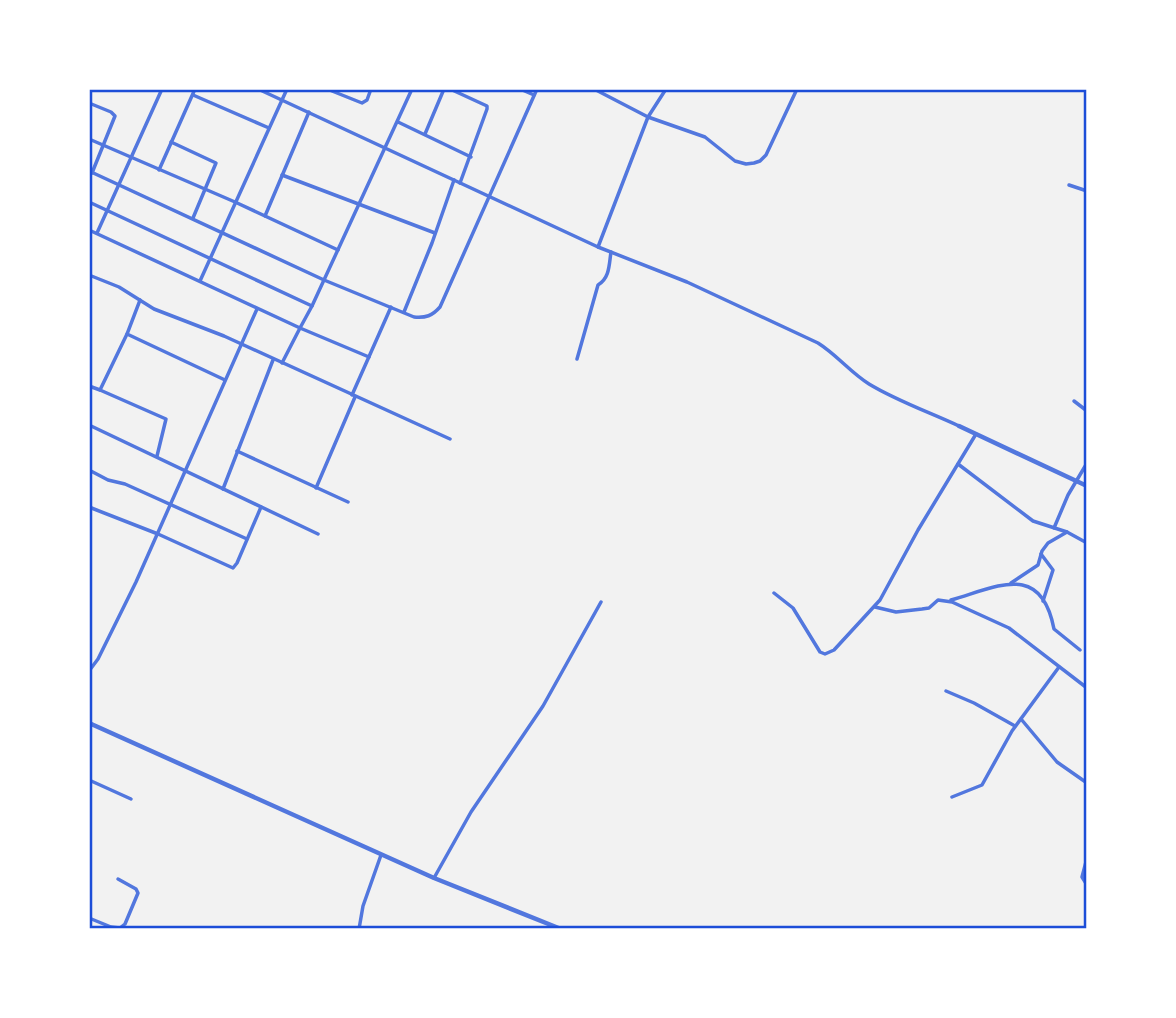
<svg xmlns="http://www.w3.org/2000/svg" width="1176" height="1018" font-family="Poppins,sans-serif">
	<rect width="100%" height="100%" fill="#f2f2f2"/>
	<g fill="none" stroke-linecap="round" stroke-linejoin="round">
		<g stroke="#5277de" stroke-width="3.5">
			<path d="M 258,89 L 598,247 L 687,282 L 818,343 C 837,355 850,372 869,384 C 897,401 929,412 959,426"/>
			<polyline points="327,89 362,103 367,100 371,89"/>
			<polyline points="450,89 487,106 487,109 460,183"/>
			<polyline points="520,89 534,95"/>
			<polyline points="594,89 648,117 705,137 735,161 746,164 754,163 760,161 766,155 797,89"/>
			<polyline points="193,95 269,128"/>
			<polyline points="89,103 111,112 115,116 92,173"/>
			<polyline points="398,122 471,157"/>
			<polyline points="425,134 444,89"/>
			<polyline points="89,139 235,202 338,250"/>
			<polyline points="171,142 216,163 193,218"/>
			<polyline points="159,170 195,89"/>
			<path d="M 89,171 L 324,280 L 414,317 C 426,318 432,316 440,307 L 537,89"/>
			<polyline points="282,175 435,233"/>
			<polyline points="1069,185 1087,191"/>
			<polyline points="89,202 312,306 412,89"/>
			<polyline points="265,216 309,112"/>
			<polyline points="89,230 300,328 312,306"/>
			<polyline points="97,233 162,89"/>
			<polyline points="598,247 648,117 666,89"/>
			<polyline points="89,275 119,287 154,309 224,336 450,439"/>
			<polyline points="200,281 287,89"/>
			<polyline points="140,300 127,334 225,380"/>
			<polyline points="404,312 432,243 454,180"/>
			<path d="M 577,359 L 598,285 C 610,278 609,264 611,252"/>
			<polyline points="282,363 300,328 369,357"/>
			<polyline points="89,386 100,390 127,334"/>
			<polyline points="100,390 166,419 157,456"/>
			<polyline points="352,395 391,307"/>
			<polyline points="1074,401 1087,411"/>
			<polyline points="89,425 318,534"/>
			<polyline points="237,451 348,502"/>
			<polyline points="958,464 1033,521 1067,532 1087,543"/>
			<polyline points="89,470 108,480 125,484 247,539"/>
			<polyline points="316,488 355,397"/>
			<polyline points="223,489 273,360"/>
			<polyline points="89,507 158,534 233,568 237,563 261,507"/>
			<polyline points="1054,528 1068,495 1087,463"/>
			<polyline points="1041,554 1053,570 1043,601"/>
			<polyline points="1011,583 1038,565 1042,551 1048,543 1067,532"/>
			<polyline points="774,593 793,608 820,652 825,654 834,650 880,600 918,530 976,434"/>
			<path d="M 951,600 C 997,587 1041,561 1054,629 L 1080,650"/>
			<polyline points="875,607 896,612 922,609 929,608 938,600 952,602 1009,628 1087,688"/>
			<polyline points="89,671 98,659 136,582 257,309"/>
			<polyline points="946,691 974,703 1015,726"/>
			<polyline points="1021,719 1057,762 1087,783"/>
			<polyline points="89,780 131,799"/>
			<polyline points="952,797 982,785 1012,731 1059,667"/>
			<polyline points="1087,858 1082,877 1087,885"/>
			<polyline points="434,878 471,812 543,706 601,602"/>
			<polyline points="89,918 111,927 120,928 125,924 138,893 136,889 118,879"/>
			<polyline points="359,929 363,906 381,855"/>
		</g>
		<g stroke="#5277de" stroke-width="4.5">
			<polyline points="959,426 1087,486"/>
			<polyline points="89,723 434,878 561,929"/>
		</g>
	</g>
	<rect width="1176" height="1018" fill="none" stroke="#ffffff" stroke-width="182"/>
	<rect x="91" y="91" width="994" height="836" fill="none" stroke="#1d4ed8" stroke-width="2.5"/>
</svg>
